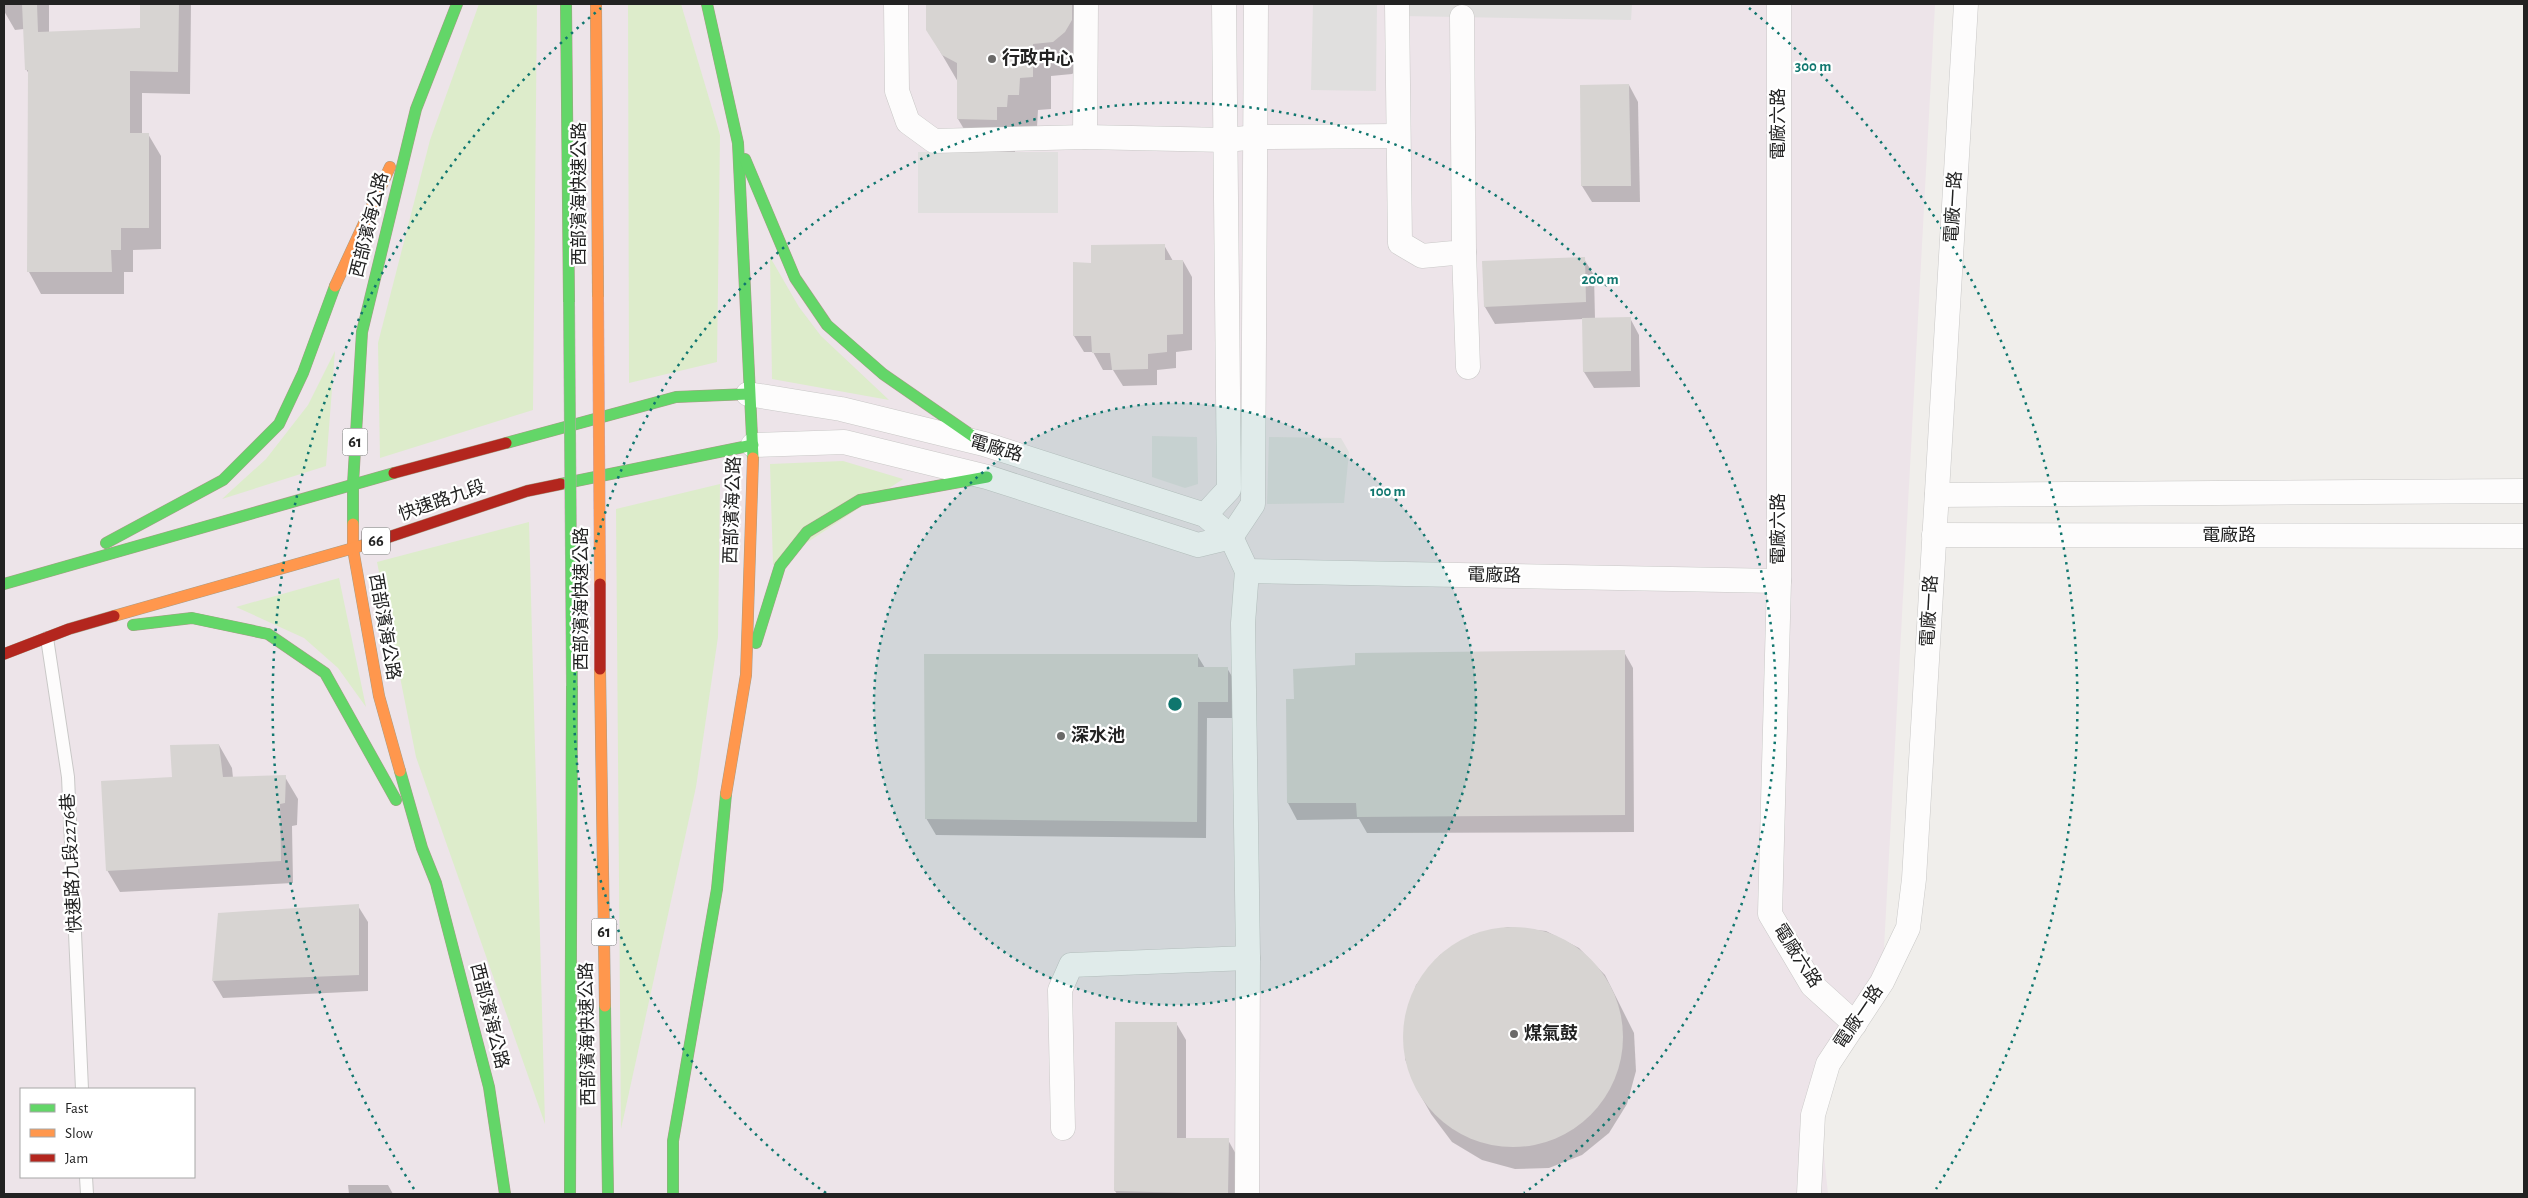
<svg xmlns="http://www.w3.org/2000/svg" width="2528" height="1198" font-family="'Alegreya Sans','Noto Sans TC',sans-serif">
	<rect width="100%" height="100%" fill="#f0eeeb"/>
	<path fill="#ede4e9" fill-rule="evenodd" d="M 4,4 L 1935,4 L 1883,967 L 1815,1069 L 1828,1194 L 4,1194 ZM 21,1089 L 194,1089 L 194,1177 L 21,1177 Z"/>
	<g fill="#ddeccb">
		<polygon points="479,4 537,4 533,410 380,458 378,343 430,140"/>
		<polygon points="628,4 681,4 720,135 717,362 629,383"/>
		<polygon points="770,257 799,307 821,336 889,400 772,379"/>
		<polygon points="335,351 326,466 222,499 266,459 308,405"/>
		<polygon points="843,461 903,479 773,565 770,464"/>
		<polygon points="720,484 718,637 696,787 621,1129 616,509"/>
		<polygon points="529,522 545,1124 416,757 377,562"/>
		<polygon points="339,578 366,707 338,668 304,638 236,607"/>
	</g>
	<g fill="#e0dfde">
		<polygon points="1313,4 1377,4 1376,91 1311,90"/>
		<polygon points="1403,4 1632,4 1631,20 1402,16"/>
		<rect x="918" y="152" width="140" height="61"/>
		<polygon points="1152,436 1197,437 1198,484 1185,488 1152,477"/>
		<polygon points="1269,437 1341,438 1349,452 1344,503 1267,504"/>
	</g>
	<g fill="#0003">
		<polygon points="4,4 49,4 49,33 141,30 141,4 191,4 190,94 142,93 142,134 148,134 161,156 161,249 133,250 133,272 124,272 124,294 41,294 29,272 29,74 26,69 24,29 15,30 4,11"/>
		<polygon points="928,4 1073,4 1087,28 1084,65 1072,74 1051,76 1051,109 1038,110 1037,127 1015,139 1015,152 977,151 958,119 958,82 927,29"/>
		<polygon points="1629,85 1638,102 1640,202 1592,202 1582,186"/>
		<polygon points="1164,245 1173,261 1183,261 1192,277 1192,350 1176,352 1176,368 1157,370 1157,385 1123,386 1113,370 1103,370 1093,352 1084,352 1074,336 1093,264"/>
		<polygon points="1584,259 1594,275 1595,319 1630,318 1639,335 1640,387 1594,388 1584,372 1583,319 1495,324 1485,307 1483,262"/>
		<polygon points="1624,652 1633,668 1634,832 1367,833 1359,819 1297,820 1288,803"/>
		<polygon points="1197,655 1205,668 1227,668 1237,685 1237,718 1207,718 1206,838 936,835 926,818"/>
		<polygon points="219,745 232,768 233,778 285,777 298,799 297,825 292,826 293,883 120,892 107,870 173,778"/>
		<polygon points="358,906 368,922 368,991 223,998 213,981"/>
		<polygon points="1508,927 1546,931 1579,948 1605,975 1634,1033 1636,1071 1627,1104 1609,1133 1582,1155 1549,1168 1515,1169 1482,1160 1452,1142 1431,1114 1418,1091 1405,1059 1405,1021 1416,985 1440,955 1472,935"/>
		<polygon points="1176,1023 1186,1040 1186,1140 1228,1140 1237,1156 1237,1194 1117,1194 1115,1191"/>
		<polygon points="348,1185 388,1185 393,1194 349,1194"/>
	</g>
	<g fill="#d7d4d2">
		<polygon points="22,4 37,4 38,32 140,28 140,4 179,4 178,72 130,71 130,133 149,133 149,228 121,228 121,250 111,250 112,272 27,272 28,70 25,70"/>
		<polygon points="926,4 1072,4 1072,20 1065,32 1053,42 1033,44 1033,77 1020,78 1019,95 1008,95 1007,107 997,107 997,120 957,119 957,63 942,55 926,30"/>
		<polygon points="1629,84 1631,186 1581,186 1580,85"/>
		<polygon points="1165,244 1165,260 1183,260 1183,334 1167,335 1167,352 1148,354 1148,369 1112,370 1110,353 1092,353 1091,336 1073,336 1073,262 1091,263 1091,245"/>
		<polygon points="1585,257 1586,302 1484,307 1482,261"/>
		<polygon points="1631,317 1631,371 1583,372 1582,318"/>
		<polygon points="1625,650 1625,815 1357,817 1356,803 1287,803 1286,699 1294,699 1293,669 1355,665 1355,653"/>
		<polygon points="924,654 1198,654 1198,667 1228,667 1228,702 1198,702 1197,822 925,819"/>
		<polygon points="219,744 223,777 286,775 285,803 280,804 281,861 106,871 101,781 172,777 170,745"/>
		<polygon points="359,904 359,975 212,981 218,913"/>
		<circle cx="1513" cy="1037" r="110"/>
		<polygon points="1115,1022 1177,1022 1177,1138 1229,1138 1228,1194 1114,1191"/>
	</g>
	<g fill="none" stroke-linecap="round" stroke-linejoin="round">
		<g stroke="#c9c8c7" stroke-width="14">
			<g id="lane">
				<polyline points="47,638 68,777 82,1089"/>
				<polyline points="86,1177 87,1194"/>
			</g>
		</g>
		<g stroke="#c9c8c7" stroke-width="25">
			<g id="street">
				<polyline points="896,4 897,91 908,122 934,141 1085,137 1226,140 1257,137 1398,136"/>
				<polyline points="1397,4 1400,243 1422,256 1464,252 1462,17"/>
				<polyline points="1779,4 1779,581 1770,914 1812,985 1855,1024"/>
				<polyline points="1085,137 1086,4"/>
				<polyline points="1464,252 1468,367"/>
				<polyline points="748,394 841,409 984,444 1205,515 1231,537 1247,571"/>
				<polyline points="753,445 844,442 987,477 1198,545 1231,537 1253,504 1256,4"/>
				<polyline points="1937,495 2524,491"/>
				<polyline points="1205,515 1229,489 1224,4"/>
				<polyline points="1934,535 2524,536"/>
				<polyline points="1247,571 1779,581"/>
				<polyline points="1063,1128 1060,990 1071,965 1248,958"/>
				<polyline points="1247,1194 1248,958 1243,623 1247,571"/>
				<polyline points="1809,1194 1813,1115 1828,1064 1882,982 1908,928 1914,879 1966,4"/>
			</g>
		</g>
		<g stroke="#a79c86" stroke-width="12">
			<g id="fast">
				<polyline points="566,4 569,302"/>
				<polyline points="707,4 738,143 753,458"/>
				<polyline points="745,159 795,278 827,325 883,374 984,444"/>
				<polyline points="506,443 676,397 748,394"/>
				<polyline points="561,484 753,445"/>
				<polyline points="353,524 353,484 362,332 416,109 457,4"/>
				<polyline points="106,543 223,480 279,424 303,373 335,286"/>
				<polyline points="4,584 394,473"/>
				<polyline points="133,625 192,618 268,634 325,673 396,800"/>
				<polyline points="756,643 780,566 807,532 860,500 987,477"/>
				<polyline points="400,771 422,848 436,883 489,1087 505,1194"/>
				<polyline points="605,1006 608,1194"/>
				<polyline points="570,1194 572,686"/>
				<polyline points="673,1194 673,1141 717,889 726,794"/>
			</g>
		</g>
		<g stroke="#a79c86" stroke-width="12">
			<g id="slow">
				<polyline points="596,4 598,297"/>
				<polyline points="335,286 390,167"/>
				<polyline points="353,524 353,549 379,696 400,771"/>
				<polyline points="114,616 371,543"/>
				<polyline points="600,669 605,1006"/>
				<polyline points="726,794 746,675 753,458"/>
			</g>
		</g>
		<g stroke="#a79c86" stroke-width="12">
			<g id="jam">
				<polyline points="394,473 506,443"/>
				<polyline points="371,543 527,491 561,484"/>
				<polyline points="4,654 69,629 114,616"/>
			</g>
		</g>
		<use href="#lane" stroke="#fdfcfc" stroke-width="12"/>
		<use href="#street" stroke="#fdfcfc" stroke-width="24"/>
		<use href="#fast" stroke="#63d668" stroke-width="11"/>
		<use href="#slow" stroke="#ff974d" stroke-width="11"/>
		<use href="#jam" stroke="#b3261e" stroke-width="11"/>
		<g stroke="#c5a2ac" stroke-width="12" stroke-linecap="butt">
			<polyline id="fast-bridge" points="569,302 572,686"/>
		</g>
		<g stroke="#c5a2ac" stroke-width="12" stroke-linecap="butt">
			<polyline id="slow-bridge" points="598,297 600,584"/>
		</g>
		<g stroke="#c5a2ac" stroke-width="12" stroke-linecap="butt">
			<polyline id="jam-bridge" points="600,584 600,669"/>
		</g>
		<use href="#fast-bridge" stroke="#63d668" stroke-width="11"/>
		<use href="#slow-bridge" stroke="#ff974d" stroke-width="11"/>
		<use href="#jam-bridge" stroke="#b3261e" stroke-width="11"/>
	</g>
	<circle cx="1175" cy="704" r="301" fill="#0f766e" fill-opacity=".12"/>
	<g fill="none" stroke="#0f766e" stroke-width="2.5" stroke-dasharray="2.5 5">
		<circle cx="1175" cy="704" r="301"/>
		<path d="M826 1193A601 601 0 1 1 1524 1193"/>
		<path d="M414 1189A902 902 0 0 1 601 8M1749 8A902 902 0 0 1 1936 1189"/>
	</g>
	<g fill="#6a6968" stroke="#fff" stroke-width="2">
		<circle cx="992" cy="59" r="5"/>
		<circle cx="1061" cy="736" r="5"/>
		<circle cx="1514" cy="1034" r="5"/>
	</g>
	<g text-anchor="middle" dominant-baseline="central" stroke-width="4.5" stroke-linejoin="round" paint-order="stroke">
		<g fill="#fff" stroke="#646464" stroke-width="1">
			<rect x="342.5" y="428.5" width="25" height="27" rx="4"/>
			<rect x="362" y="527.5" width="28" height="27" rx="4"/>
			<rect x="591.5" y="918.5" width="25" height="27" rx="4"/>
		</g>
		<g font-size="16" font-weight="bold" fill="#222">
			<text x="355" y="442">61</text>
			<text x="376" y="541">66</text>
			<text x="604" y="932">61</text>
		</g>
		<g font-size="18" font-weight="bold" fill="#222" stroke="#fff" text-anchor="start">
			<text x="1002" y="59">行政中心</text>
			<text x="1071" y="736">深水池</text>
			<text x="1524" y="1034">煤氣鼓</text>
		</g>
		<g font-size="18" fill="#222" stroke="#fff">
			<text transform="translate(1779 124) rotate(-90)">電廠六路</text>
			<text transform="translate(580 194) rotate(-90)">西部濱海快速公路</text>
			<text transform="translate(1954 207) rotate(-87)">電廠一路</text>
			<text transform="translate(370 225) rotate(-76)">西部濱海公路</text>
			<text transform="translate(996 449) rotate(16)">電廠路</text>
			<text transform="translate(442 501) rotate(-19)">快速路九段</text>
			<text transform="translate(733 510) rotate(-88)">西部濱海公路</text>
			<text transform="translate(1779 529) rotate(-90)">電廠六路</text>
			<text x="2229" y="536">電廠路</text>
			<text transform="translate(1494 576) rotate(1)">電廠路</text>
			<text transform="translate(582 599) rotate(-90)">西部濱海快速公路</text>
			<text transform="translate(1930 611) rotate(-87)">電廠一路</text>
			<text transform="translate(384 627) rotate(80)">西部濱海公路</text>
			<text transform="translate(72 863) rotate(-93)">快速路九段2276巷</text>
			<text transform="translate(1797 956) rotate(57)">電廠六路</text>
			<text transform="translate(489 1016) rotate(76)">西部濱海公路</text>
			<text transform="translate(1859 1017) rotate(-56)">電廠一路</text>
			<text transform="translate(588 1034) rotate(-91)">西部濱海快速公路</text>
		</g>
	</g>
	<circle cx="1175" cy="704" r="8" fill="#0f766e" stroke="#fff" stroke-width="2.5"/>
	<g font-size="15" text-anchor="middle" font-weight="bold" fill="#0f766e" stroke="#fff" stroke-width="4.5" stroke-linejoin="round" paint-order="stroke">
		<text x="1813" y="71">300 m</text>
		<text x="1600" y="284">200 m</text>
		<text x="1388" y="496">100 m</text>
	</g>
	<rect width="2528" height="1198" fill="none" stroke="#222222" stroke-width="10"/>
	<rect x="20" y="1088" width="175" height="90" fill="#ffffff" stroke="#a7a7a7"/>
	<rect x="30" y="1104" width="25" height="8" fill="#63d668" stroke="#a7a7a7"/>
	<text x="65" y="1113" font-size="15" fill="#222222">Fast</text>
	<rect x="30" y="1129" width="25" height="8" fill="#ff974d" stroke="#a7a7a7"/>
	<text x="65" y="1138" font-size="15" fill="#222222">Slow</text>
	<rect x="30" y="1154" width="25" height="8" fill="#b3261e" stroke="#a7a7a7"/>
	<text x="65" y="1163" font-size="15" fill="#222222">Jam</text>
</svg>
